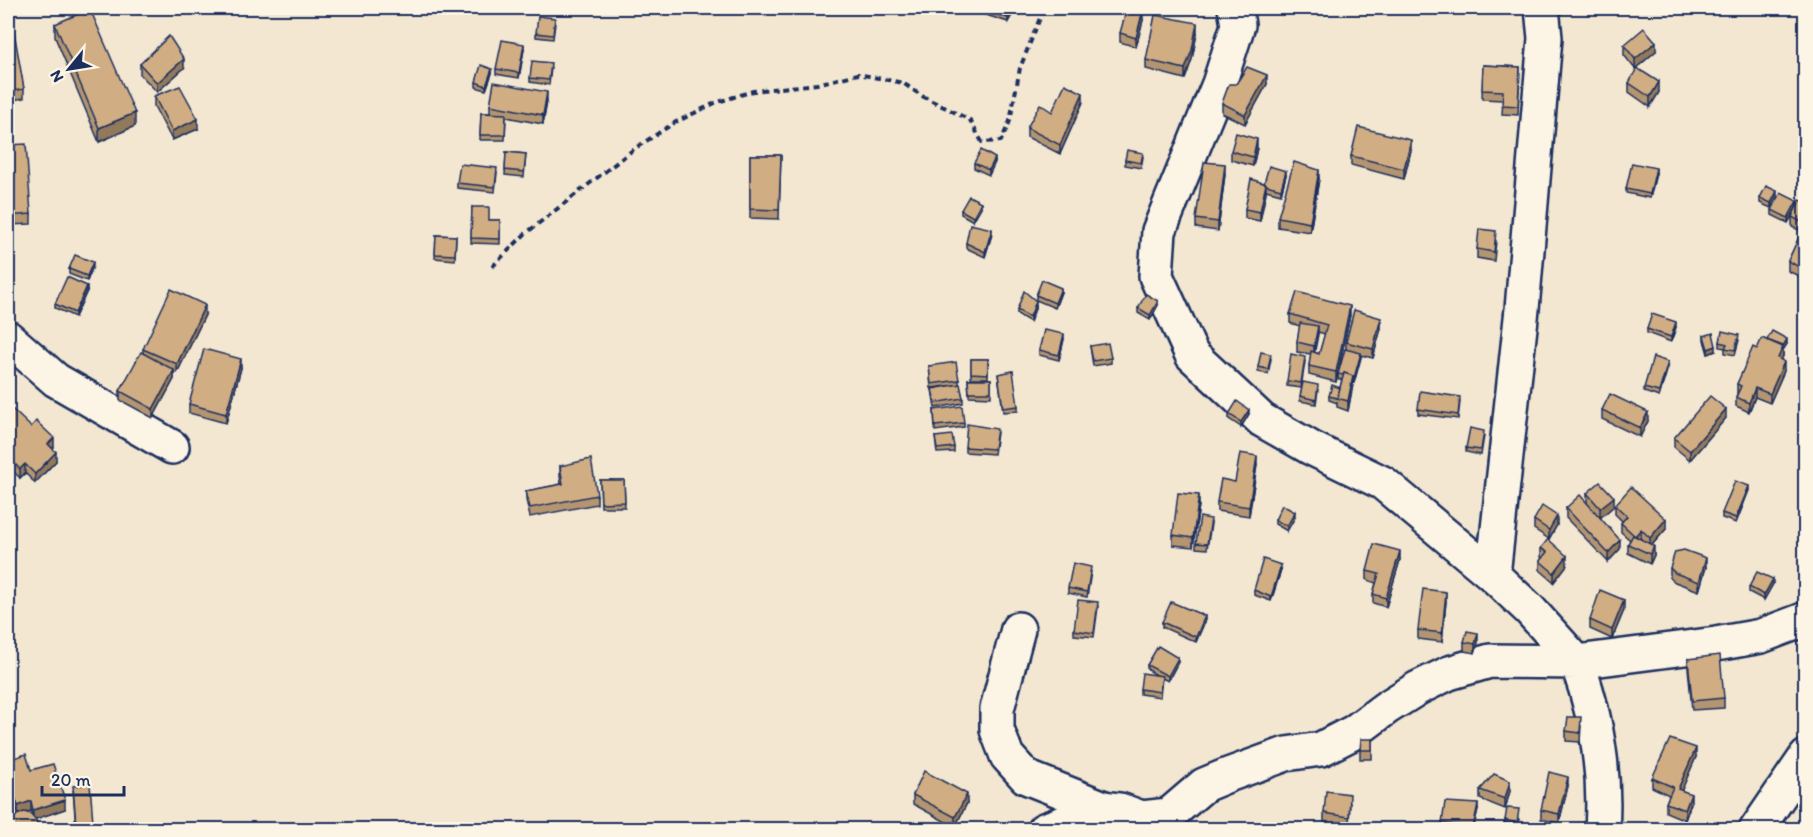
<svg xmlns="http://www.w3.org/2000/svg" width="1813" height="837" font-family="Itim,sans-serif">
	<rect width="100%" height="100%" fill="#f3e7d1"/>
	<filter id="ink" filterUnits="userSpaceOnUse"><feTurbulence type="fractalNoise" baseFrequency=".0167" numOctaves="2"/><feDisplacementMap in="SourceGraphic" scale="12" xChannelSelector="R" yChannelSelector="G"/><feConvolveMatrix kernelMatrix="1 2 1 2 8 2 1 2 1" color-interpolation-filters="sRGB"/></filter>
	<g filter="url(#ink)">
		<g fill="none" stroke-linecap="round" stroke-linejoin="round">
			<g stroke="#1b2f5e" stroke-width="38">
				<g id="minor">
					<polyline points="1235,8 1238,25 1219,84 1159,231 1156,276 1192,355 1262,420 1311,448 1383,483 1493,575 1530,610 1577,662 1716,644 1761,636 1806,619"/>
					<polyline points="8,338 56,380 172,447"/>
					<polyline points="1493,575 1522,309 1545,38 1542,8"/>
					<path d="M 1018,629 L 997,709 L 997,730 L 1007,756 L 1026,777 L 1104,808 L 1120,810 L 1142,818 L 1169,815 L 1204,785 L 1228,775 L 1286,754 L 1321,749 L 1354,732 L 1386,708 L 1418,688 L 1449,673 L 1490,661 L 1577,662 C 1596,715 1606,773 1602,830"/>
					<polyline points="1044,830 1104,808"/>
					<polyline points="1756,830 1806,757"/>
				</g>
			</g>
			<polyline stroke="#1b2f5e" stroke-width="4" stroke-dasharray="6 4.5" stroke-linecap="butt" points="492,267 525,234 634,149 674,123 715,103 753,91 817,84 858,74 903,83 922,96 970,120 982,142 1001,141 1010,121 1020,68 1044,8"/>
			<use href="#minor" stroke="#fcf5e5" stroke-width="33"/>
		</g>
		<g fill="#b49571" stroke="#1b2f5e" stroke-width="1.5" fill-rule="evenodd">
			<polygon points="8,8 24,89 24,98 8,101"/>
			<polygon points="531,8 554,8 553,11"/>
			<polygon points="976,8 1016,8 1008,22 976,12"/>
			<polygon points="1143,20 1136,47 1120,42 1120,33"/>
			<polygon points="555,23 553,39 536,37 536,33"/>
			<polygon points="55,24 135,126 99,142 55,37"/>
			<polygon points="1197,33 1192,59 1185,79 1146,69 1146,60"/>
			<polygon points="1624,45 1656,51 1635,69 1624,55"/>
			<polygon points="524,49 519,78 496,74 496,69"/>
			<polygon points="140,64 184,68 157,92 140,74"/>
			<polygon points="1483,65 1520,67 1518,115 1502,114 1503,100 1482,99"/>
			<polygon points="551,68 549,85 530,82 530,78"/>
			<polygon points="492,73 486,90 476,87 476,82"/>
			<polygon points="1629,83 1659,92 1650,107 1629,92"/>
			<polygon points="1236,84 1267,84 1245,124 1222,113 1222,103"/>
			<polygon points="154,96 198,129 172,140 154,106"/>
			<polygon points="547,101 543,124 506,117 505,140 480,140 481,113 490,113 490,105"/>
			<polygon points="1083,102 1060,154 1027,137 1027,128 1052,112"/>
			<polygon points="8,145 31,214 31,224 8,225"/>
			<polygon points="1257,148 1253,166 1231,160 1231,151"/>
			<polygon points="1411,150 1404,179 1351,165 1351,156"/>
			<polygon points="506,152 526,154 524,177 505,175"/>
			<polygon points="750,155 781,155 779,219 750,218"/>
			<polygon points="1143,157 1141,168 1125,165 1125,160"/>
			<polygon points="995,162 989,175 974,168 974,163"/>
			<polygon points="497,173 495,192 457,188 457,183"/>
			<polygon points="1656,173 1650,198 1626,193 1626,189"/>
			<polygon points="1225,174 1218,231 1196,228 1196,219"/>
			<polygon points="1286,175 1281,194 1266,190 1260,221 1245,218 1245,209 1264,183"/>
			<polygon points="1319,179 1310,232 1278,227 1278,217"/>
			<polygon points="1777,196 1771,208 1760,203 1760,198"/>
			<polygon points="1806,203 1806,266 1801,277 1788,271 1788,261 1802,231 1792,227 1792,217"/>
			<polygon points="1797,206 1788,223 1772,215 1772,210"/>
			<polygon points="472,207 489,220 500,220 500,244 471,243"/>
			<polygon points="981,207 973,221 961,214 961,210"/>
			<polygon points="992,234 985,257 966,248 966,243"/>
			<polygon points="436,235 456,236 455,260 435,258"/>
			<polygon points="1496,241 1494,261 1477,258 1477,249"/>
			<polygon points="93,266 87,281 69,274 69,269"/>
			<polygon points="87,291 75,317 55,308 55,304"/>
			<polygon points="1061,292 1055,308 1036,300 1036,295"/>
			<polygon points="1158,305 1150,320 1138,313 1138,308"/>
			<polygon points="1036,306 1030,322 1017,314 1017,310"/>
			<path d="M 1290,314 L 1350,315 L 1336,382 L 1309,375 L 1309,366 L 1311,354 L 1297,352 L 1297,342 L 1300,326 L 1290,323 ZM 1318,332 L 1325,334 L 1319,354 L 1314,352 Z"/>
			<polygon points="205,315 177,373 174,372 174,379 153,418 120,400 120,391 143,353 143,349"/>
			<polygon points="1676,327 1671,342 1647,333 1647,329"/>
			<polygon points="1381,328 1373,358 1361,355 1354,383 1353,383 1348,411 1337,407 1337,401 1337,403 1329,400 1329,396 1340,388 1342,380 1338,379 1338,374 1346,349 1346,342"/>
			<polygon points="1704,336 1716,351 1708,354 1704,340"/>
			<polygon points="1064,339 1059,360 1039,355 1039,350"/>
			<polygon points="1739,340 1735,355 1725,353 1725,348 1720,347 1720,342"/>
			<polygon points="1767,340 1787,344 1783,350 1783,356 1781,360 1784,371 1770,403 1755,397 1749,412 1736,406 1736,397 1737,394 1737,384 1757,349"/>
			<polygon points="1090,346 1111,358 1111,363 1093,366"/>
			<rect x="971" y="359" width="17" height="19"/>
			<polygon points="1271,359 1268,374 1258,372 1258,367"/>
			<polygon points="1305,362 1301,388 1287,386 1287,381"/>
			<polygon points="929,366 959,380 959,384 963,398 963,403 935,408 932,389 955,385 931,388"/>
			<polygon points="1668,367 1659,397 1644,392 1644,388"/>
			<polygon points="241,368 226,423 189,413 189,404"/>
			<polygon points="998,374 1018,406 1018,411 1003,412"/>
			<polygon points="968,379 991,379 991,397 969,396"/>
			<polygon points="1318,390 1316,404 1300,401 1300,396"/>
			<polygon points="1460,402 1458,419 1418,414 1418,409"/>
			<polygon points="8,409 31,427 54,447 53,448 56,461 35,483 25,473 20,478 8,466"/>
			<polygon points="934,410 964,423 964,427 935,431"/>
			<polygon points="1602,410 1648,421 1640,437 1602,419"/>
			<polygon points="1229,414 1249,414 1241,427 1229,419"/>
			<polygon points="1726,418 1690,460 1674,447 1674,438"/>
			<polygon points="997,433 994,454 965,452 965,447"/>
			<polygon points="1484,436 1481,455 1466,452 1466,448"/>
			<polygon points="935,437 954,447 954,452 937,453"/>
			<polygon points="1257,465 1249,516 1217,511 1217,502 1235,482"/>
			<polygon points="560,466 597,495 597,504 530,517 526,500 526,491 561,484 560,476"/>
			<polygon points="600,480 624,480 625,507 601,507"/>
			<polygon points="1749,490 1736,523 1722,518 1722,513"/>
			<polygon points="1587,493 1614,506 1600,517 1620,549 1608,562 1566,518 1566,508 1587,503"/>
			<polygon points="1199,505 1193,547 1173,545 1173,535"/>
			<polygon points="1615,505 1666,529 1652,545 1654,555 1650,564 1628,553 1628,544 1630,540 1621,532 1621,523 1622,521 1615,514"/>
			<polygon points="1295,517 1287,531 1275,524 1275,520"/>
			<polygon points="1534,520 1557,525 1549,539 1534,529"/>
			<polygon points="1211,524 1207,549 1196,548 1196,543"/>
			<polygon points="1541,548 1567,565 1554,582 1540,570 1540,561 1542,558 1541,557"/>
			<polygon points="1400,560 1386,607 1373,603 1373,594 1376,583 1367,580 1367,571"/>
			<polygon points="1706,567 1699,591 1675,582 1670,578 1670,568"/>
			<polygon points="1281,570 1271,601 1254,595 1254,590"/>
			<polygon points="1091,572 1087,597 1068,593 1068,588"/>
			<polygon points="1773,584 1764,600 1749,592 1749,587"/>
			<polygon points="1446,601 1442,642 1418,639 1418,630"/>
			<polygon points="1098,607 1094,637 1074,635 1074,630"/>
			<polygon points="1624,610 1612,639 1590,629 1590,620"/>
			<polygon points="1205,621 1196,642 1162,627 1162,622"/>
			<polygon points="1464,642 1478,642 1475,653 1464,651"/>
			<polygon points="1688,659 1724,698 1724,708 1692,710 1688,668"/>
			<polygon points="1178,662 1168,681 1162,678 1160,697 1140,694 1140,689 1158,676 1147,669 1147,665"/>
			<polygon points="1581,726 1580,742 1566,741 1566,731"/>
			<polygon points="1372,739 1372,759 1360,759 1360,750"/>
			<polygon points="1696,757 1681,790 1691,803 1685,820 1666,812 1666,803 1669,795 1652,787 1652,778"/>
			<path d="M 8,760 L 31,770 L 65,809 L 35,819 L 38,830 L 10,830 L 10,827 L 18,814 L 8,786 ZM 31,811 L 32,816 L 25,813 Z"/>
			<polygon points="1568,786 1559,823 1541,819 1541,810"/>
			<polygon points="73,790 93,822 93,827 76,829"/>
			<polygon points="1480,790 1510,791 1505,809 1480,799"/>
			<polygon points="913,795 967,803 955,827 913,804"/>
			<polygon points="1350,803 1349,826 1324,822 1324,813"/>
			<polygon points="1478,809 1473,830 1454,830 1442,828 1442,823"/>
			<polygon points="1519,819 1518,830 1505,830 1505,820"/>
		</g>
		<g fill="#92795c" stroke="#1b2f5e" stroke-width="1.5">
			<polygon points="1013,8 1016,8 1008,22 1008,18"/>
			<polygon points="1143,10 1143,20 1136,47 1136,38"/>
			<polygon points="1197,23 1197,33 1192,59 1185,79 1185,69"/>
			<polygon points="1656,42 1656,51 1635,69 1635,59"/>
			<polygon points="524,44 524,49 519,78 519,73"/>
			<polygon points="184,59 184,68 157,92 157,83"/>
			<polygon points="492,69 492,73 486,90 486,86"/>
			<polygon points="1267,75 1267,84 1245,124 1245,115"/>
			<polygon points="1659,82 1659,92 1650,107 1650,97"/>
			<polygon points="547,92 547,101 543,124 543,115"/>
			<polygon points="1083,93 1083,102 1060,154 1060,145"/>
			<polygon points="135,113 135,126 99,142 99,128"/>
			<polygon points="198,119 198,129 172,140 172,131"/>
			<polygon points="1257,139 1257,148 1253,166 1253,157"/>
			<polygon points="1411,140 1411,150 1404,179 1404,169"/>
			<polygon points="995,158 995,162 989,175 989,170"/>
			<polygon points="1225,164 1225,174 1218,231 1218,222"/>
			<polygon points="1656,168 1656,173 1650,198 1650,194"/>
			<polygon points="1319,170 1319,179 1310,232 1310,223"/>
			<polygon points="1286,171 1286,175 1281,194 1281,189"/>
			<polygon points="1266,184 1266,193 1260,221 1260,212"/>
			<polygon points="1777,191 1777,196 1771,208 1771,203"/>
			<polygon points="1797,201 1797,206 1788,223 1788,218"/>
			<polygon points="981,202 981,207 973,221 973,217"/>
			<polygon points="992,229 992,234 985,257 985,252"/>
			<polygon points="1806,257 1806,266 1801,277 1801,268"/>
			<polygon points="93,262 93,266 87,281 87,276"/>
			<polygon points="87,286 87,291 75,317 75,313"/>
			<polygon points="1061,288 1061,292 1055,308 1055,303"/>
			<polygon points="1036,301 1036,306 1030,322 1030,317"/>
			<polygon points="1158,301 1158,305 1150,320 1150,315"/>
			<polygon points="205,305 205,315 177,373 177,364"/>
			<polygon points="1350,306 1350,315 1336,382 1336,372"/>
			<polygon points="1381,318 1381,328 1373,358 1373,349"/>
			<polygon points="1676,322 1676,327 1671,342 1671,337"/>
			<polygon points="1318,326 1318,335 1314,355 1314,346"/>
			<polygon points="1064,334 1064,339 1059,360 1059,355"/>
			<polygon points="1787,339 1787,344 1783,350 1783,356 1778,367 1778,358 1781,350"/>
			<polygon points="1716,346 1716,351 1708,354 1708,349"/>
			<polygon points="1361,353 1361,358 1354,383 1354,378"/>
			<polygon points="241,359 241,368 226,423 226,414"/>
			<polygon points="1668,362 1668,367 1659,397 1659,392"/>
			<polygon points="1784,362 1784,371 1770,403 1770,394"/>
			<polygon points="174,370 174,379 153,418 153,409"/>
			<polygon points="1353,376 1353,385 1348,411 1348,401"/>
			<polygon points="1755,388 1755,397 1749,412 1749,403"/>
			<polygon points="1726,409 1726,418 1690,460 1690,451"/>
			<polygon points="1249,410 1249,414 1241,427 1241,422"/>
			<polygon points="1648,412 1648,421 1640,437 1640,428"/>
			<polygon points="54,438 54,447 48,453 48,444"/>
			<polygon points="56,452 56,461 35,483 35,474"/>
			<polygon points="1257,456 1257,465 1249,516 1249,507"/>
			<polygon points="25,464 25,473 20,478 20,469"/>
			<polygon points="1749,486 1749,490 1736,523 1736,518"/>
			<polygon points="1199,495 1199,505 1193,547 1193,538"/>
			<polygon points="1614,497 1614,506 1600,518 1600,508"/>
			<polygon points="1295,512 1295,517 1287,531 1287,526"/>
			<polygon points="1557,516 1557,525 1549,539 1549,530"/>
			<polygon points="1666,519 1666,529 1650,547 1650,538"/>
			<polygon points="1641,529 1641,539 1635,536"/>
			<polygon points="1620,540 1620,549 1608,562 1608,553"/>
			<polygon points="1654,546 1654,555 1650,564 1650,554"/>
			<polygon points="1400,551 1400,560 1386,607 1386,598"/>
			<polygon points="1567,556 1567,565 1554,582 1554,573"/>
			<polygon points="1706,558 1706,567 1699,591 1699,582"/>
			<polygon points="1281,565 1281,570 1271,601 1271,597"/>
			<polygon points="1773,579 1773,584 1764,600 1764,595"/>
			<polygon points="1446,592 1446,601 1442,642 1442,633"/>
			<polygon points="1624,600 1624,610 1612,639 1612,630"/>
			<polygon points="1205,616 1205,621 1196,642 1196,637"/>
			<polygon points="1478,633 1478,642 1475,653 1475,644"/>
			<polygon points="1178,658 1178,662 1168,681 1168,676"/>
			<polygon points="1696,748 1696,757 1678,799 1678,789"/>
			<polygon points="1568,777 1568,786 1559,823 1559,814"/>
			<polygon points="1510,781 1510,791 1505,809 1505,799"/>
			<polygon points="967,794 967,803 955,827 955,817"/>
			<polygon points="1691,794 1691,803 1685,820 1685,810"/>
			<polygon points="65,800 65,809 33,820 33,810"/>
			<polygon points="31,801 31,811 18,815 18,806"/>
			<polygon points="1478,804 1478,809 1473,830 1473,828"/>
		</g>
		<g fill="#d1ad83" stroke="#1b2f5e" stroke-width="1.5">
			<polygon points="8,8 10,8 24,89 8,92"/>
			<polygon points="978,8 1013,8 1008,18"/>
			<polygon points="1127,8 1132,8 1143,10 1136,38 1120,33"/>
			<polygon points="90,9 135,113 99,128 55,24"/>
			<polygon points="1155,15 1197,23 1192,50 1185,69 1146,60"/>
			<polygon points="538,16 555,18 553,35 536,33"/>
			<polygon points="1644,28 1656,42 1635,59 1624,45"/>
			<polygon points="169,36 184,59 157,83 140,64"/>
			<polygon points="502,40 524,44 519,73 496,69"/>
			<polygon points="532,61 551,63 549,80 530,78"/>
			<polygon points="481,65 492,69 486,86 476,82"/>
			<polygon points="1483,65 1520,67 1518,106 1502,105 1503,91 1482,90"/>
			<polygon points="1247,67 1267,75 1245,115 1222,103 1229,84 1236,84"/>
			<polygon points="1637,68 1659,82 1650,97 1629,83"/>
			<polygon points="494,82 547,92 543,115 490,105"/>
			<polygon points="1065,84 1083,93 1060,145 1027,128 1040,104 1052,112"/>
			<polygon points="180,86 198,119 172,131 154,96"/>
			<polygon points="481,113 506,114 505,135 480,135"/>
			<polygon points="1358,127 1411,140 1404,169 1351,156"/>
			<polygon points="1236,133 1257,139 1253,157 1231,151"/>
			<polygon points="26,144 31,214 8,216 8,145"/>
			<polygon points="981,150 995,158 989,170 974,163"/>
			<polygon points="1127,150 1143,153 1141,163 1125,160"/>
			<polygon points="506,152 526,154 524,172 505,170"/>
			<polygon points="750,155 781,155 779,210 750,209"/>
			<polygon points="1204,162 1225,164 1218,222 1196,219"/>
			<polygon points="1294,162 1319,170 1310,223 1278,217"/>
			<polygon points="1632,163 1656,168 1650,194 1626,189"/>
			<polygon points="460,164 497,168 495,187 457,183"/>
			<polygon points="1269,166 1286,171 1281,189 1266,185 1266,184 1264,183"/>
			<polygon points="1251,179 1266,184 1260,212 1245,209"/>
			<polygon points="1766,186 1777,191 1771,203 1760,198"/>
			<polygon points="1781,193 1797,201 1788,218 1772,210"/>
			<polygon points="969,196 981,202 973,217 961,210"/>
			<polygon points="1800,200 1806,203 1806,257 1801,268 1788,261 1805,224 1792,217"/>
			<polygon points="472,207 489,207 489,220 500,220 500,239 471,238"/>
			<polygon points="970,224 992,229 985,252 966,243"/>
			<polygon points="1479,229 1496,231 1494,252 1477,249"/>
			<polygon points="436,235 456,236 455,255 435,254"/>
			<polygon points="75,255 93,262 87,276 69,269"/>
			<polygon points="67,277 87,286 75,313 55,304"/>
			<polygon points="1042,280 1061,288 1055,303 1036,295"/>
			<polygon points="171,289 205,305 177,364 143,349"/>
			<polygon points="1024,291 1036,301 1030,317 1017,310"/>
			<polygon points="1297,292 1350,306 1336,372 1309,366 1311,351 1319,354 1327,325 1290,314"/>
			<polygon points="1146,294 1158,301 1150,315 1138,308"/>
			<polygon points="1354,310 1381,318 1373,349 1346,342"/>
			<polygon points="1652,314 1676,322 1671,337 1647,329"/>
			<polygon points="1300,323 1318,326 1314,346 1297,342"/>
			<polygon points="1044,330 1064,334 1059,355 1039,350"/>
			<polygon points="1722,331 1739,335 1735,350 1725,348 1727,344 1720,342"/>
			<polygon points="1772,331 1787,339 1783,346 1767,340"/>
			<polygon points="1713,333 1716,346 1708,349 1704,336"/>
			<polygon points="1762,338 1783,347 1778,358 1784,362 1770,394 1755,388 1749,403 1736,397 1741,386 1737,384 1753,347 1757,349"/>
			<polygon points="1108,343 1111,358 1093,361 1090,346"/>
			<polygon points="204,349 241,359 226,414 189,404"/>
			<polygon points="1345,349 1361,353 1354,378 1353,378 1353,376 1344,373 1343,375 1338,374"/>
			<polygon points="141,352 174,370 153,409 120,391"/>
			<polygon points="1261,352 1271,354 1268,369 1258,367"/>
			<polygon points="1291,354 1305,357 1301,383 1287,381"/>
			<polygon points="1653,357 1668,362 1659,392 1644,388"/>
			<polygon points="971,359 988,359 988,374 971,373"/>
			<polygon points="956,362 959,380 931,384 929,366"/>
			<polygon points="1013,371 1018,406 1003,408 998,374"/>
			<polygon points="1344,373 1353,376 1348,401 1337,398"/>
			<polygon points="968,379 991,379 991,392 969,392"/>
			<polygon points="1303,382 1318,385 1316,400 1300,396"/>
			<polygon points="960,384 963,398 935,403 932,389"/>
			<polygon points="1332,385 1340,388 1337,398 1329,396"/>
			<polygon points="1420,391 1460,397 1458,415 1418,409"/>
			<polygon points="1610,394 1648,412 1640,428 1602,410"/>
			<polygon points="1710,396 1726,409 1690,451 1674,438"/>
			<polygon points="1237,401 1249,410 1241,422 1229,414"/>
			<polygon points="962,406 964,423 935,426 934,410"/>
			<polygon points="10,407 31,427 36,421 54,438 48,444 56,452 35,474 25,464 20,469 8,457 8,409"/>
			<polygon points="967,424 997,429 994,449 965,447"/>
			<polygon points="1470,428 1484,431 1481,450 1466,448"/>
			<polygon points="952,435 954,447 937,449 935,437"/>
			<polygon points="1240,453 1257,456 1249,507 1217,502 1221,479 1235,482"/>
			<polygon points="591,459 597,495 530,508 526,491 563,484 560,466"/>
			<polygon points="600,480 624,480 625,502 601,503"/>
			<polygon points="1735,481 1749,486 1736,518 1722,513"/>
			<polygon points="1600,482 1614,497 1600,508 1587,493"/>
			<polygon points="1631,487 1666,519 1650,538 1641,529 1635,536 1621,523 1627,516 1615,505"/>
			<polygon points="1178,493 1199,495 1193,538 1173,535"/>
			<polygon points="1580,495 1620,540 1608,553 1566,508"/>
			<polygon points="1282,505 1295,512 1287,526 1275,520"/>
			<polygon points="1542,506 1557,516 1549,530 1534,520"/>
			<polygon points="1200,517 1211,519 1207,544 1196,543"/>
			<polygon points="1633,535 1654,546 1650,554 1628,544"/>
			<polygon points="1548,539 1567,556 1554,573 1540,561 1547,552 1541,548"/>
			<polygon points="1374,544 1400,551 1386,598 1373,594 1379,574 1367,571"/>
			<polygon points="1684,550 1706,558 1699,582 1675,573 1670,568 1675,552"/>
			<polygon points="1263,559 1281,565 1271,597 1254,590"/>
			<polygon points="1073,563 1091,567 1087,592 1068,588"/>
			<polygon points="1757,572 1773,579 1764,595 1749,587"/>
			<polygon points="1423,589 1446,592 1442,633 1418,630"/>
			<polygon points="1600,590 1624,600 1612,630 1590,620"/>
			<polygon points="1078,600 1098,602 1094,633 1074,630"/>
			<polygon points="1171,602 1205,616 1196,637 1162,622"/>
			<polygon points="1467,631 1478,633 1475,644 1464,642"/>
			<polygon points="1158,646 1178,658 1168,676 1147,665"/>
			<polygon points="1720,655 1724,698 1692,701 1688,659"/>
			<polygon points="1142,673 1162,676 1160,692 1140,689"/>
			<polygon points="1568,717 1581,717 1580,733 1566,731"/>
			<polygon points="1361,739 1372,739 1372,750 1360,750"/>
			<polygon points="1670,739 1696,748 1678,789 1691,794 1685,810 1666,803 1673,787 1652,778"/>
			<polygon points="26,754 31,770 53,764 65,800 33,810 31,801 18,806 8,776 10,776 8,768 8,760"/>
			<polygon points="924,771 967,794 955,817 913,795"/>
			<polygon points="1549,772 1568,777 1559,814 1541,810"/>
			<polygon points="1494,774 1510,781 1505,799 1480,790"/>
			<polygon points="90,784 93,822 76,824 73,786"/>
			<polygon points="1326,791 1350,794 1349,817 1324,813"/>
			<polygon points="1445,802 1478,804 1473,828 1442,823"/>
			<polygon points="1507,808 1519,809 1517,823 1505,820"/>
			<polygon points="24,812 31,814 36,820 38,827 37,830 11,830 10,827 12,820 17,815"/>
			<polygon points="997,822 1018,827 1017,830 995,830"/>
			<polygon points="1668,823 1680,826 1679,830 1667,830"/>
		</g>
	</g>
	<rect width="1813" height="837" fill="none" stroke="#fcf5e5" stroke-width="30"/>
	<rect x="15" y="15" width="1783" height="807" fill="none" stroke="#1b2f5e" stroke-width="2" filter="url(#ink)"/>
	<g transform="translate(69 69) rotate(240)" stroke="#fcf5e5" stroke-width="4.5" paint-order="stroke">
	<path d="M0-4.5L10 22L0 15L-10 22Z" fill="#1b2f5e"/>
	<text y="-9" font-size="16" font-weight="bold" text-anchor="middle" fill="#1b2f5e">N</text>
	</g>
	<path d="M42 786v9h82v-9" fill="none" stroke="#1b2f5e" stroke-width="3"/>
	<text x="51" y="786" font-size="18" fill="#1b2f5e" stroke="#fcf5e5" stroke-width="4.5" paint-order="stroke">20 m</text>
</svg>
